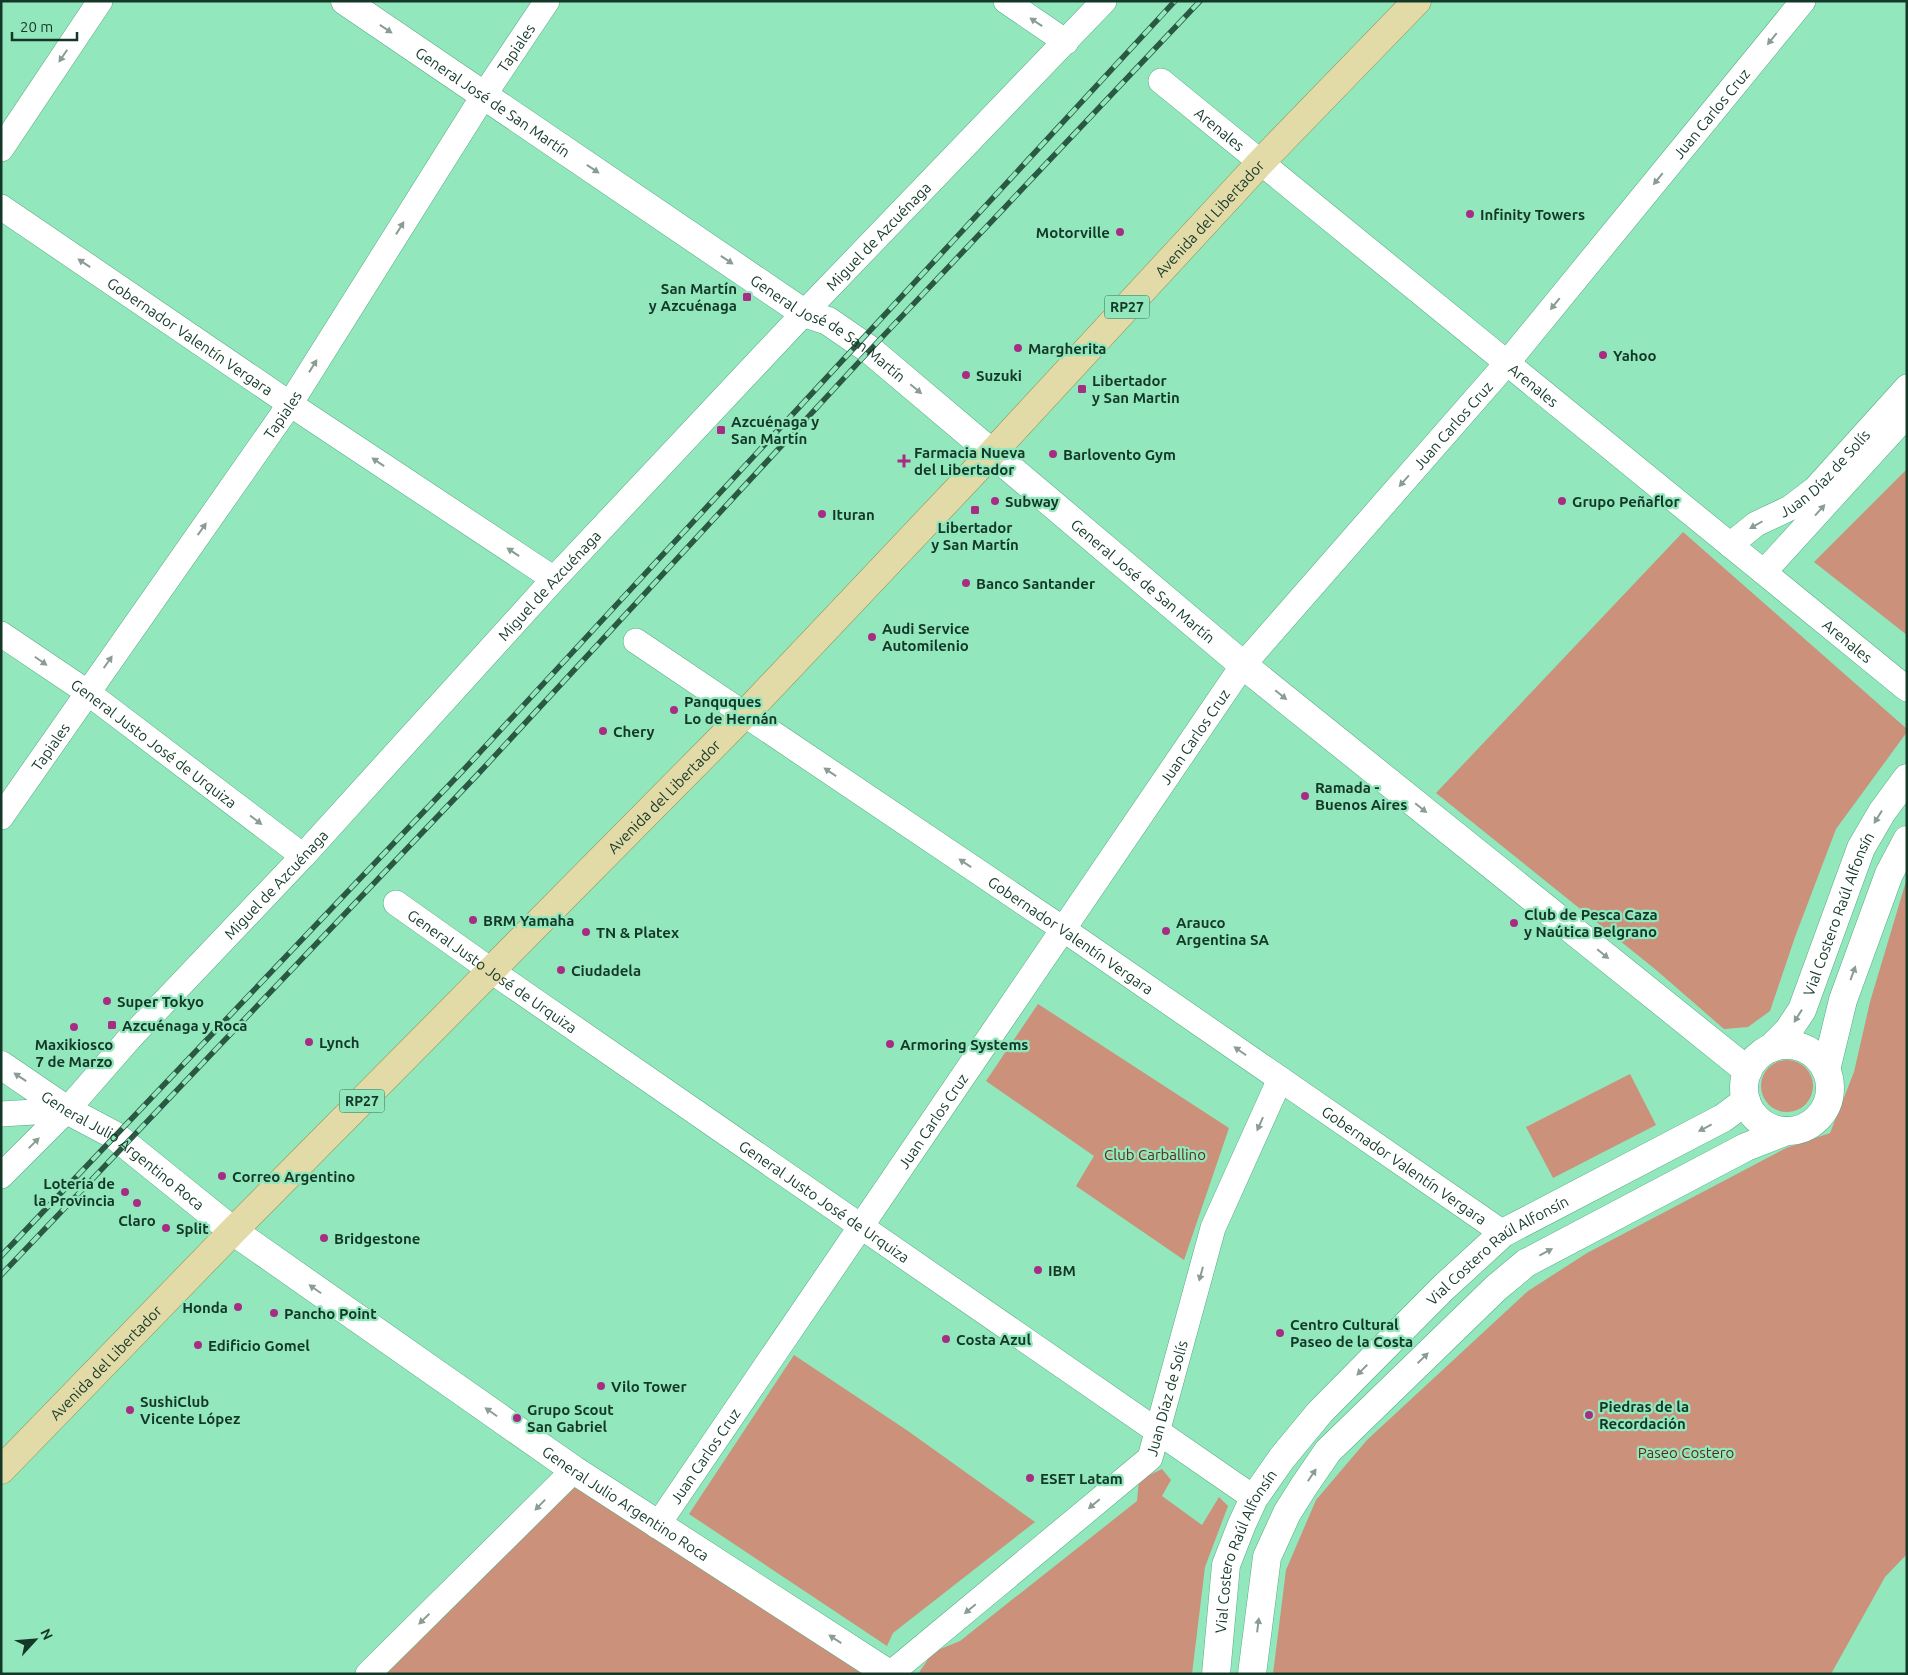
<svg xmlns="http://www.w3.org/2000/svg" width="1908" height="1675" font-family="Ubuntu,sans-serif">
	<rect width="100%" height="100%" fill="#92e7bd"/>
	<g fill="#cb917b">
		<polygon points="1907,469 1907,635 1814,562"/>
		<polygon points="1683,532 1907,729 1907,732 1836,829 1795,937 1770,1011 1748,1027 1724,1029 1655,969 1436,793"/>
		<polygon points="1907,878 1907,1554 1885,1577 1831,1674 1273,1674 1286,1570 1316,1500 1367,1440 1528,1291 1587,1253 1786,1148 1830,1133 1854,1072 1870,1002"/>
		<polygon points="1038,1004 1229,1128 1184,1260 1076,1186 1094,1156 986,1081"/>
		<circle cx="1787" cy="1086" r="26"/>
		<polygon points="1630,1074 1656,1125 1553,1178 1526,1127"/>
		<polygon points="794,1355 908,1431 1035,1522 893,1633 887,1646 689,1514"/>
		<polygon points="1162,1469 1171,1480 1162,1496 1202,1525 1219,1497 1228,1506 1205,1567 1192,1674 918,1674 933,1652 960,1641 1137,1501 1139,1480"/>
		<polygon points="574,1470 880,1674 366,1674"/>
	</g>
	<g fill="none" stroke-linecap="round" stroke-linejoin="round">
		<g stroke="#57ab84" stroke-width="26">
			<g id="minor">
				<polyline points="1006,1 1066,42"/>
				<path id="s1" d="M 1161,81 L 1907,689"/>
				<polyline points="1,149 100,1"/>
				<path id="s2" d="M 1,207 L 290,404 L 554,579"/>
				<path id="s3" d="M 1730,545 L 1756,524 L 1790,508 L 1815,489 L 1907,387"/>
				<polyline points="1764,572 1907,415"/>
				<path id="s4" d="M 1,634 L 87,692 L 303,856"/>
				<path id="s5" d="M 636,641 L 1063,929 L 1503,1233"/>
				<path id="s6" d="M 1,817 L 290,404 L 484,95 L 547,1"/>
				<path id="s7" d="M 396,903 L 506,981 L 1254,1498"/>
				<polyline points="1,1114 67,1110"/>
				<path id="s8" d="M 1,1176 L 67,1110 L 129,1039 L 303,856 L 554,579 L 804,313 L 1104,1"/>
				<path id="s9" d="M 657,1526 L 1243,665 L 1507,363 L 1803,1"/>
				<polyline points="368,1674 574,1470"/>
				<path id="s10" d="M 890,1674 L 1150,1458 L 1213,1228 L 1280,1079"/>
			</g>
		</g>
		<g stroke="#57ab84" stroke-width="29">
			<g id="tertiary">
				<path id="s11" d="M 345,1 L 804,313 L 828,321 L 870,350 L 1243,665 L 1748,1071"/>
				<circle cx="1787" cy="1088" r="43"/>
				<path id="s12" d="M 1771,1048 L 1788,1031 L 1802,1010 L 1861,848 L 1882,812 L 1907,778"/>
				<path id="s13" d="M 1,1065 L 67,1110 L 114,1135 L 233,1231 L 574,1470 L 889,1674"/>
				<polyline points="1826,1070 1843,1000 1889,874 1907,840"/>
				<path id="s14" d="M 1216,1674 L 1226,1565 L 1242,1524 L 1254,1498 L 1282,1458 L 1320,1412 L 1443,1288 L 1503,1233 L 1723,1118 L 1746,1101"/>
				<polyline points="1252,1674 1267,1557 1287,1513 1304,1486 1328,1451 1496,1288 1526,1263 1746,1147 1787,1131"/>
			</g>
		</g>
		<g stroke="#8d9254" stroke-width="29">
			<g id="primary">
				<path id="s15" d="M 1,1470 L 233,1231 L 745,714 L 993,452 L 1261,162 L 1417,1"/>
			</g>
		</g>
		<use href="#minor" stroke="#fff" stroke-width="25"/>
		<use href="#tertiary" stroke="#fff" stroke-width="28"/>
		<use href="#primary" stroke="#e2daa7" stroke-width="28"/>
		<g stroke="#2b5843" stroke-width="5.5">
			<g id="rail">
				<polyline points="1,1256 470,763 1175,1"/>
				<polyline points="1,1275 479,773 870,350 1200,1"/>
			</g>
		</g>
		<use href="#rail" stroke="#92e7bd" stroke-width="4" stroke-dasharray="11" stroke-linecap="butt"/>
	</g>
	<defs><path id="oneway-solid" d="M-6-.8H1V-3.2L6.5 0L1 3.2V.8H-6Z" transform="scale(1.25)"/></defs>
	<g fill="#8a9c94">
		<use href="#oneway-solid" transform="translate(1036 22) rotate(-146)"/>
		<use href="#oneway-solid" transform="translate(386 29) rotate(34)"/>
		<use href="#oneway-solid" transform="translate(1772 39) rotate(129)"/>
		<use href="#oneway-solid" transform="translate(63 56) rotate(124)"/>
		<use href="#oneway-solid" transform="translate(593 169) rotate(34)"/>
		<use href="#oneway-solid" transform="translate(1658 179) rotate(129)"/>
		<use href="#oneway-solid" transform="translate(400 228) rotate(-58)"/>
		<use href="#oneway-solid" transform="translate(727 260) rotate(34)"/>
		<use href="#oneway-solid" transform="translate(84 263) rotate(-146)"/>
		<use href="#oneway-solid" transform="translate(1555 304) rotate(129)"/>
		<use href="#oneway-solid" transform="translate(313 366) rotate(-58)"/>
		<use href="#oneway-solid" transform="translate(916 389) rotate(40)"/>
		<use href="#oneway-solid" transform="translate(378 462) rotate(-146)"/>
		<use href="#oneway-solid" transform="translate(1404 481) rotate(131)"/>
		<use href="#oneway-solid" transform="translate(1820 510) rotate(-48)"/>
		<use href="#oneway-solid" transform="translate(1756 525) rotate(150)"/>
		<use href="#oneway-solid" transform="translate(202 529) rotate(-55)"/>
		<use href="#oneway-solid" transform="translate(513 552) rotate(-146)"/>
		<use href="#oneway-solid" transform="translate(41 661) rotate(35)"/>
		<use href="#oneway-solid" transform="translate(108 662) rotate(-55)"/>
		<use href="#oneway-solid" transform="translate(1281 695) rotate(39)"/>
		<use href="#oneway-solid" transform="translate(830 772) rotate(-146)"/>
		<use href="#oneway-solid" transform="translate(1421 808) rotate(39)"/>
		<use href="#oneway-solid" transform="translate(1878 817) rotate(122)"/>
		<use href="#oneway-solid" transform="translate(256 820) rotate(37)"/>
		<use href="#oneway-solid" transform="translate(965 863) rotate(-146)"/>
		<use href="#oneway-solid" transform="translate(1603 954) rotate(39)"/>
		<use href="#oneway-solid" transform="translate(1853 973) rotate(-70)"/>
		<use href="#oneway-solid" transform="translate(1798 1016) rotate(122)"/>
		<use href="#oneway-solid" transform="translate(1240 1051) rotate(-145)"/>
		<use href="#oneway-solid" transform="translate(20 1077) rotate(-146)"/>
		<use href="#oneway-solid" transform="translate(1260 1124) rotate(114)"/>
		<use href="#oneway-solid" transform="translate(1705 1128) rotate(152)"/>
		<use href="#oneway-solid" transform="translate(34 1143) rotate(-45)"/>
		<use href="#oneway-solid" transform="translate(1546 1252) rotate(-28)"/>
		<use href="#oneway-solid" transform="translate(1201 1274) rotate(105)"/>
		<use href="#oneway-solid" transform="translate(315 1289) rotate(-145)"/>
		<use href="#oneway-solid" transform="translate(1423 1358) rotate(-44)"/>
		<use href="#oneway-solid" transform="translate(1362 1370) rotate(135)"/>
		<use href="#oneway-solid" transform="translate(491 1412) rotate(-145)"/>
		<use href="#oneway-solid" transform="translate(1312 1475) rotate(-56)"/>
		<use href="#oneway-solid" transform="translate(1094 1504) rotate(140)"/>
		<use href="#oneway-solid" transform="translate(540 1505) rotate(134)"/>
		<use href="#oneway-solid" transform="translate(970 1609) rotate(140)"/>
		<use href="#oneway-solid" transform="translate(424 1619) rotate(136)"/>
		<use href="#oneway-solid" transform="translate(1258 1625) rotate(-83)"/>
		<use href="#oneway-solid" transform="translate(835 1639) rotate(-147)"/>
	</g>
	<g fill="#a62d83" stroke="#92e7bd" stroke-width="2">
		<circle cx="1470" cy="214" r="5"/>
		<circle cx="1120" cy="232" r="5"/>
		<rect x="742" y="292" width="10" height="10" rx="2.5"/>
		<circle cx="1018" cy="348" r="5"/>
		<circle cx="1603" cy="355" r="5"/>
		<circle cx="966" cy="375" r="5"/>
		<rect x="1077" y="384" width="10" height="10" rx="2.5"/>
		<rect x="716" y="425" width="10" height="10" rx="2.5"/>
		<circle cx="1053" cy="454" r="5"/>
		<path d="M901.5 453.5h5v5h5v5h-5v5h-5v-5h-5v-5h5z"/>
		<circle cx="995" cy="501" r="5"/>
		<circle cx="1562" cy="501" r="5"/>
		<rect x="970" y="505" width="10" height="10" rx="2.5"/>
		<circle cx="822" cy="514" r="5"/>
		<circle cx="966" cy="583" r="5"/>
		<circle cx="872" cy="637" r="5"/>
		<circle cx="674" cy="710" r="5"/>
		<circle cx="603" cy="731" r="5"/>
		<circle cx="1305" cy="796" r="5"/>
		<circle cx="473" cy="920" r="5"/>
		<circle cx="1514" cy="923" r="5"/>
		<circle cx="1166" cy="931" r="5"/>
		<circle cx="586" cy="932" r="5"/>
		<circle cx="561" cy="970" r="5"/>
		<circle cx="107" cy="1001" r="5"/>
		<rect x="107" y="1020" width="10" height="10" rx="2.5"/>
		<circle cx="74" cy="1027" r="5"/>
		<circle cx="309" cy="1042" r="5"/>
		<circle cx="890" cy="1044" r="5"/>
		<circle cx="222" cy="1176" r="5"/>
		<circle cx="125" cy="1192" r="5"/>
		<circle cx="137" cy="1203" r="5"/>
		<circle cx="166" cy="1228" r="5"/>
		<circle cx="324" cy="1238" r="5"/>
		<circle cx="1038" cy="1270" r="5"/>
		<circle cx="238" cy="1307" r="5"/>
		<circle cx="274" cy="1313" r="5"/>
		<circle cx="1280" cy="1333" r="5"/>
		<circle cx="946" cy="1339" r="5"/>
		<circle cx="198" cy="1345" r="5"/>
		<circle cx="601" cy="1386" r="5"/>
		<circle cx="130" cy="1410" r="5"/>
		<circle cx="1589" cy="1415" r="5"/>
		<circle cx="517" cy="1418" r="5"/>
		<circle cx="1030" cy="1478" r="5"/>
	</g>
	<g text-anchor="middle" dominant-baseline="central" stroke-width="4.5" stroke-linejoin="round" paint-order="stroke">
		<g fill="#92e7bd" stroke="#3a6c55" stroke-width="1">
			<rect x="1104.5" y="295.5" width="45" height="23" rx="4"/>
			<rect x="339.5" y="1089.5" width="45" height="23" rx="4"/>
		</g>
		<g font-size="14" font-weight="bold" fill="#143828">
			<text x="1127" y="307">RP27</text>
			<text x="362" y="1101">RP27</text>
		</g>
		<g font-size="15" fill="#143828" stroke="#92e7bd">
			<text stroke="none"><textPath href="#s6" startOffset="926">Tapiales</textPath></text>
			<text stroke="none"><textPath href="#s11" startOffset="179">General José de San Martín</textPath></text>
			<text stroke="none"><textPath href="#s9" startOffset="1765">Juan Carlos Cruz</textPath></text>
			<text stroke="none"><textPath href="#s1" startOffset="76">Arenales</textPath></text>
			<text stroke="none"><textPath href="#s15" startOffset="1740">Avenida del Libertador</textPath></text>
			<text stroke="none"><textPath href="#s8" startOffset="1286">Miguel de Azcuénaga</textPath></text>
			<text stroke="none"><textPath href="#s11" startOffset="584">General José de San Martín</textPath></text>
			<text stroke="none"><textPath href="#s2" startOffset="229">Gobernador Valentín Vergara</textPath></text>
			<text stroke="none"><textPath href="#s1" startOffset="481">Arenales</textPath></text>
			<text stroke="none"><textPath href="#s6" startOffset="491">Tapiales</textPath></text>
			<text stroke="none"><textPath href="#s9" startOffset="1360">Juan Carlos Cruz</textPath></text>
			<text stroke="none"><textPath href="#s3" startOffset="120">Juan Díaz de Solís</textPath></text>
			<text stroke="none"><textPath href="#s11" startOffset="989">General José de San Martín</textPath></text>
			<text stroke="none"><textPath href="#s8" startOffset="806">Miguel de Azcuénaga</textPath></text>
			<text stroke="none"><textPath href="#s1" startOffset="886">Arenales</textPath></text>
			<text stroke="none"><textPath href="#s9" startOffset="955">Juan Carlos Cruz</textPath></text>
			<text stroke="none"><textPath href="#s4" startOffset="188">General Justo José de Urquiza</textPath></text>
			<text stroke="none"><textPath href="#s6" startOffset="86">Tapiales</textPath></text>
			<text stroke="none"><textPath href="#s15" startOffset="945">Avenida del Libertador</textPath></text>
			<text stroke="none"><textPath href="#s8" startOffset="401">Miguel de Azcuénaga</textPath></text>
			<text stroke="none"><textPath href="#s12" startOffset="152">Vial Costero Raúl Alfonsín</textPath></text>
			<text stroke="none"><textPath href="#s5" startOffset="525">Gobernador Valentín Vergara</textPath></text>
			<text stroke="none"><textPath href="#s7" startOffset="118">General Justo José de Urquiza</textPath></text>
			<text stroke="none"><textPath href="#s9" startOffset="490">Juan Carlos Cruz</textPath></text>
			<text stroke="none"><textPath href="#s13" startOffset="149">General Julio Argentino Roca</textPath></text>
			<text stroke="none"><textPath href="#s5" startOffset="930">Gobernador Valentín Vergara</textPath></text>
			<text stroke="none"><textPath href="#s7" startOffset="522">General Justo José de Urquiza</textPath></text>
			<text stroke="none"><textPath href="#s14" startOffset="532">Vial Costero Raúl Alfonsín</textPath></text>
			<text stroke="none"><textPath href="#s15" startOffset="150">Avenida del Libertador</textPath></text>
			<text stroke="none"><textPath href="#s10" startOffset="400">Juan Díaz de Solís</textPath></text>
			<text stroke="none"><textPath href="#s9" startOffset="85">Juan Carlos Cruz</textPath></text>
			<text stroke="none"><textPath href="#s13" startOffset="764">General Julio Argentino Roca</textPath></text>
			<text stroke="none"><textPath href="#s14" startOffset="128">Vial Costero Raúl Alfonsín</textPath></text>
		</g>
		<g font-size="15" font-weight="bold" fill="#143828" stroke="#92e7bd" text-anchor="start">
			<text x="1480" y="214">Infinity Towers</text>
			<text x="1110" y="232" text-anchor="end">Motorville</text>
			<text x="737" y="288" text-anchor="end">San Martín<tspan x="737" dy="17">y Azcuénaga</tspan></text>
			<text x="1028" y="348">Margherita</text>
			<text x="1613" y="355">Yahoo</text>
			<text x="976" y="375">Suzuki</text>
			<text x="1092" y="380">Libertador<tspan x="1092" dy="17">y San Martin</tspan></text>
			<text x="731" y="421">Azcuénaga y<tspan x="731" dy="17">San Martín</tspan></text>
			<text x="914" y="452">Farmacia Nueva<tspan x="914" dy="17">del Libertador</tspan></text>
			<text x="1063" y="454">Barlovento Gym</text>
			<text x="1005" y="501">Subway</text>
			<text x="1572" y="501">Grupo Peñaflor</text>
			<text x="832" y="514">Ituran</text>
			<text x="975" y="527" text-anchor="middle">Libertador<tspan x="975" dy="17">y San Martín</tspan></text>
			<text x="976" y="583">Banco Santander</text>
			<text x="882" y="628">Audi Service<tspan x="882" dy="17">Automilenio</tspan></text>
			<text x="684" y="701">Panquques<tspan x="684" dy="17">Lo de Hernán</tspan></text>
			<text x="613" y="731">Chery</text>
			<text x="1315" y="787">Ramada -<tspan x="1315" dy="17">Buenos Aires</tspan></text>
			<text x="1524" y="914">Club de Pesca Caza<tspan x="1524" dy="17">y Naútica Belgrano</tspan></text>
			<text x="483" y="920">BRM Yamaha</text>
			<text x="1176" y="922">Arauco<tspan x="1176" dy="17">Argentina SA</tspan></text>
			<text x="596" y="932">TN &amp; Platex</text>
			<text x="571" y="970">Ciudadela</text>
			<text x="117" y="1001">Super Tokyo</text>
			<text x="122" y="1025">Azcuénaga y Roca</text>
			<text x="319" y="1042">Lynch</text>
			<text x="74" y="1044" text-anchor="middle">Maxikiosco<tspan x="74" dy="17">7 de Marzo</tspan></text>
			<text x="900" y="1044">Armoring Systems</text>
			<text x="232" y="1176">Correo Argentino</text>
			<text x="115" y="1183" text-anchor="end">Lotería de<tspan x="115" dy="17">la Provincia</tspan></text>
			<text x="137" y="1220" text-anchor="middle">Claro</text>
			<text x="176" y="1228">Split</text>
			<text x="334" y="1238">Bridgestone</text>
			<text x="1048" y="1270">IBM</text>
			<text x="228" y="1307" text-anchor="end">Honda</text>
			<text x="284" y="1313">Pancho Point</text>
			<text x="1290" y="1324">Centro Cultural<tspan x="1290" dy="17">Paseo de la Costa</tspan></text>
			<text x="956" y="1339">Costa Azul</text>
			<text x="208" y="1345">Edificio Gomel</text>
			<text x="611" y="1386">Vilo Tower</text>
			<text x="140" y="1401">SushiClub<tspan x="140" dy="17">Vicente López</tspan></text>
			<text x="1599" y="1406">Piedras de la<tspan x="1599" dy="17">Recordación</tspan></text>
			<text x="527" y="1409">Grupo Scout<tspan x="527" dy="17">San Gabriel</tspan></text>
			<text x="1040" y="1478">ESET Latam</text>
		</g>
		<g font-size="15" fill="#602a14" stroke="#92e7bd">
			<text x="1155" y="1154">Club Carballino</text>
			<text x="1686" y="1452">Paseo Costero</text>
		</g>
	</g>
	<rect width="1908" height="1675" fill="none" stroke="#143828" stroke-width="5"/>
	<g transform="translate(35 1640) rotate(64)" stroke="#92e7bd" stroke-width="4" paint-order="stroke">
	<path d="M0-4L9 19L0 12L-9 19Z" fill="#143828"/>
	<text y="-8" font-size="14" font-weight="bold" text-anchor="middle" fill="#143828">N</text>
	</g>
	<path d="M12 32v8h65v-8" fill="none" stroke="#143828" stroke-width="2.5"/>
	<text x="20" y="32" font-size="15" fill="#143828" stroke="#92e7bd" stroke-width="4" paint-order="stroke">20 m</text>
</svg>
